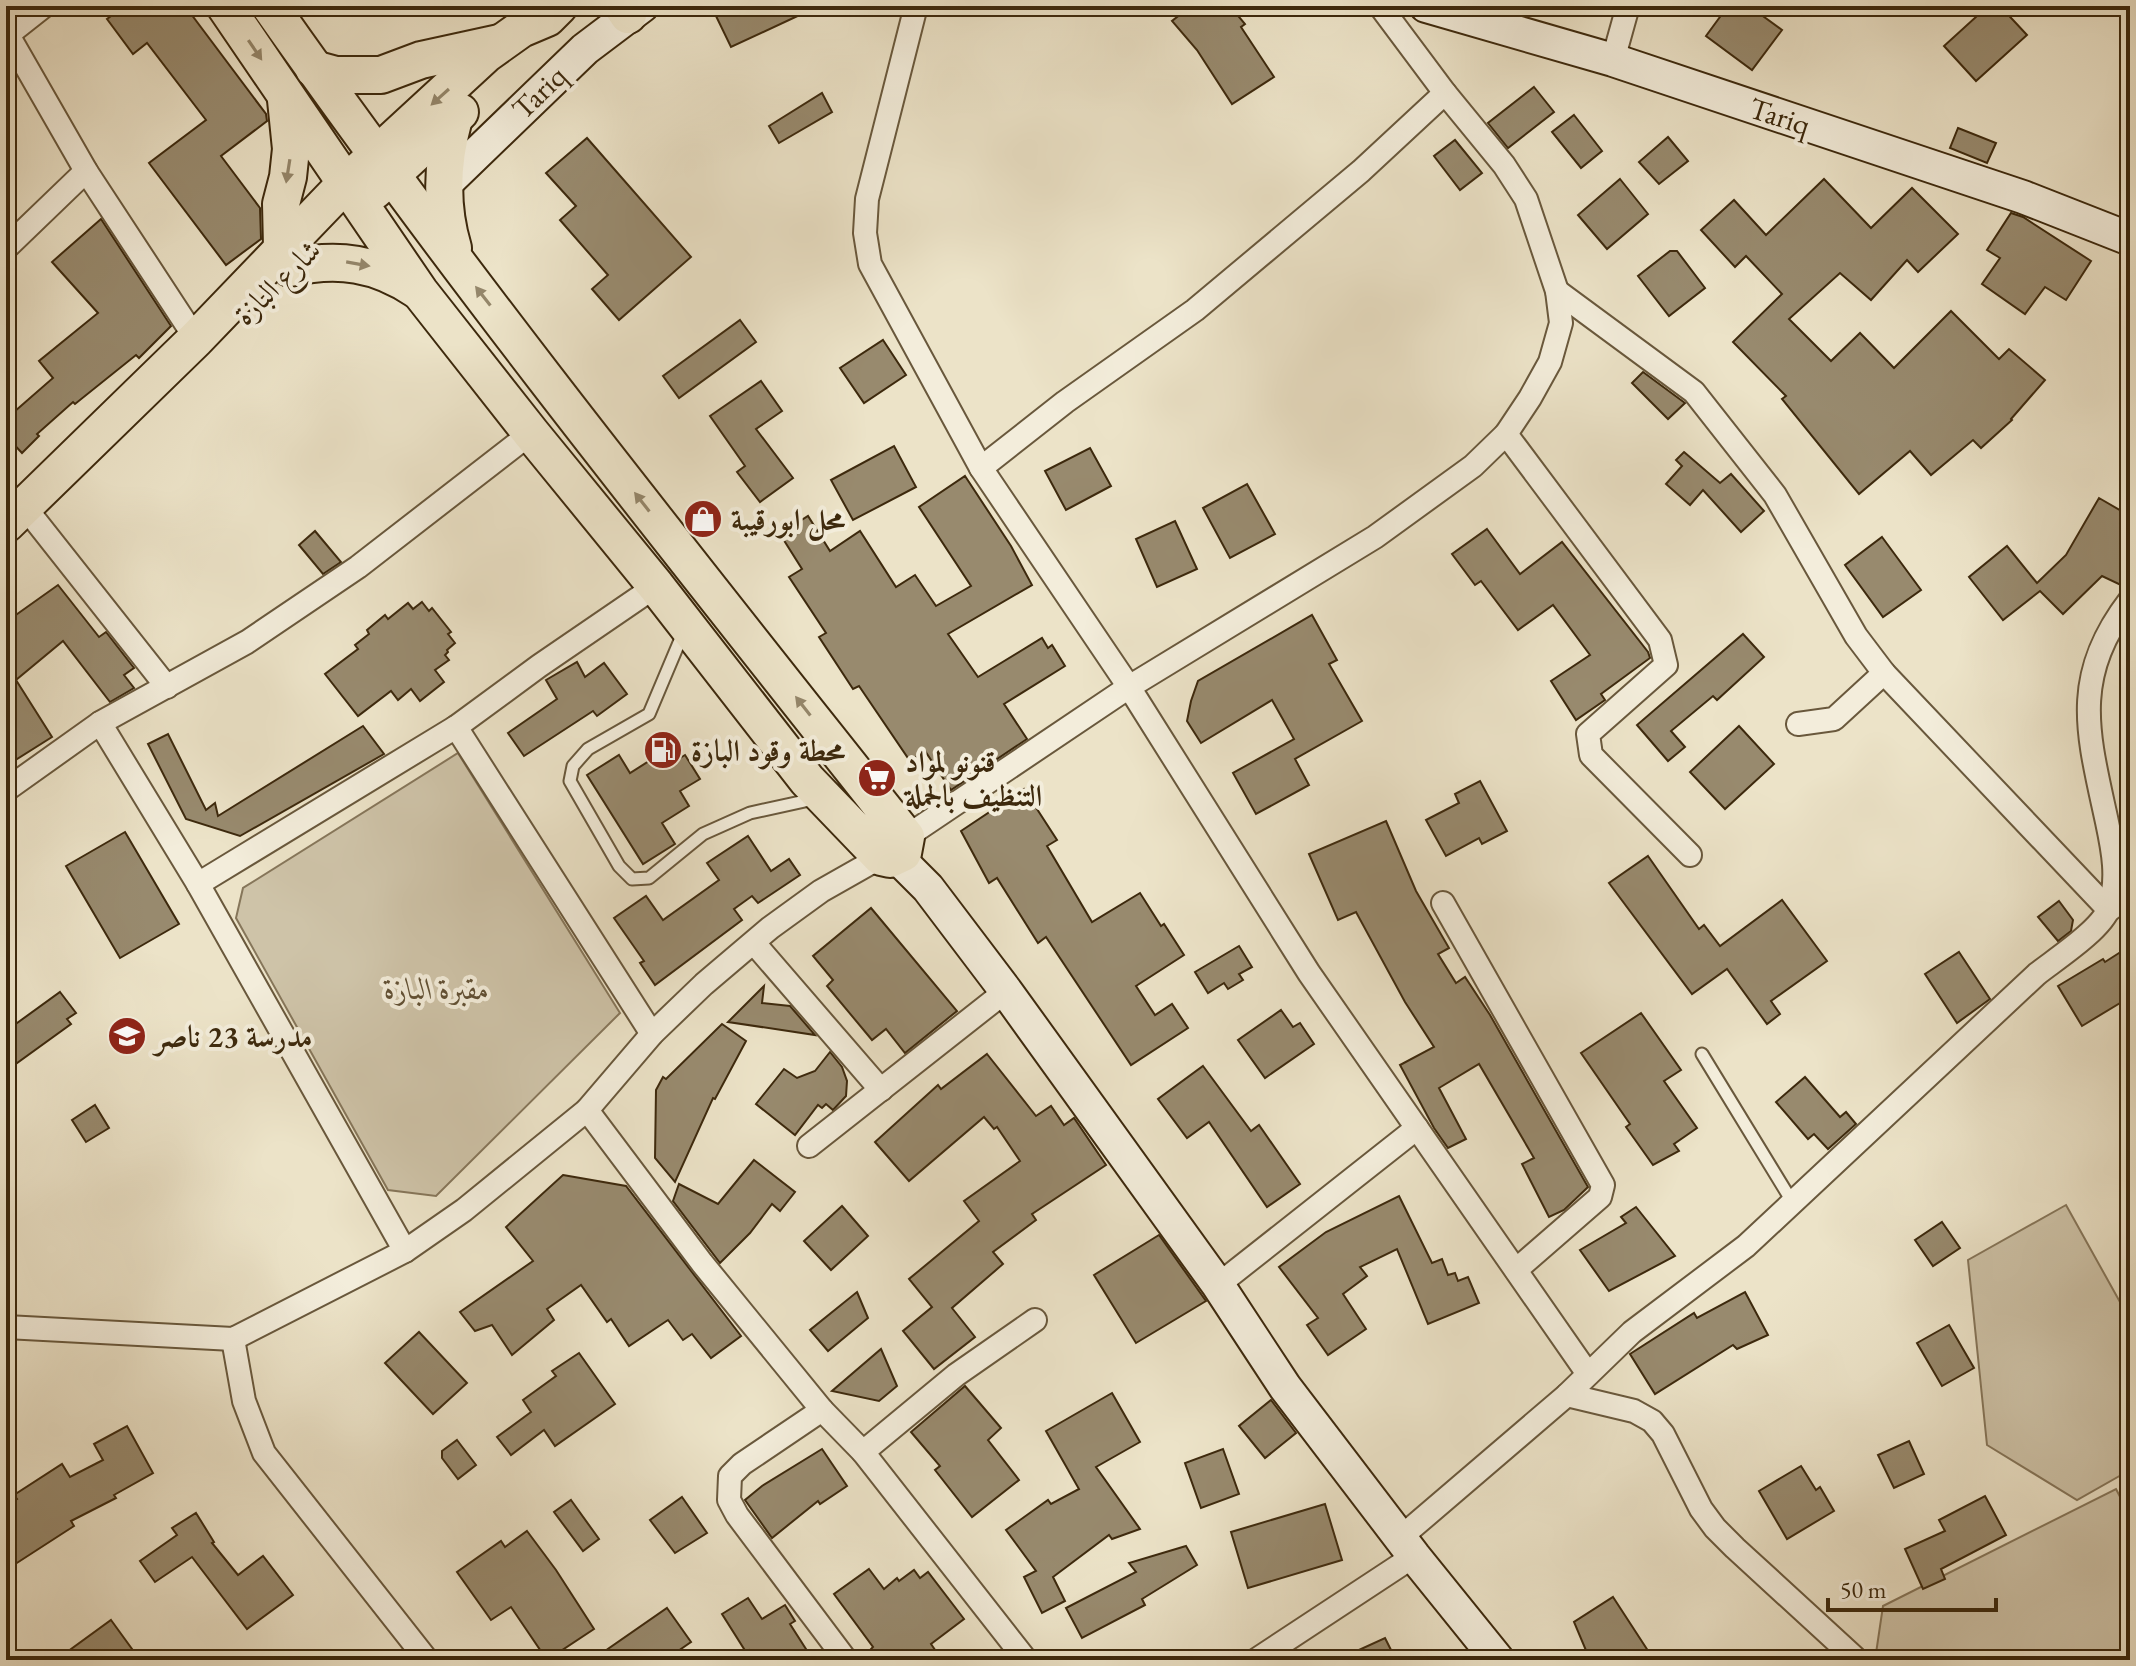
<svg xmlns="http://www.w3.org/2000/svg" width="2136" height="1666" font-family="'EB Garamond',Amiri,serif">
	<rect width="100%" height="100%" fill="#ece3c8"/>
	<filter id="stains"><feTurbulence type="fractalNoise" baseFrequency=".0025" numOctaves="4"/><feColorMatrix values="0 0 0 0 .2 0 0 0 0 .09 0 0 0 0 .02 0 0 0 .5 -.17"/></filter>
	<radialGradient id="worn" r=".72"><stop offset=".6" stop-color="#630" stop-opacity="0"/><stop offset="1" stop-color="#630" stop-opacity=".3"/></radialGradient>
	<g fill="#cec3a8" stroke="#86765a" stroke-width="2">
		<polygon points="458,753 620,1013 436,1196 388,1190 236,918 243,888"/>
		<polygon points="2066,1205 2130,1320 2130,1470 2077,1500 1987,1445 1968,1260"/>
		<polygon points="2116,1489 2130,1516 2130,1660 1875,1660 1883,1606"/>
	</g>
	<g fill="#988a6e" stroke="#3d290d" stroke-width="2">
		<polygon points="125,6 185,6 266,114 267,121 221,156 260,208 261,239 226,265 149,163 206,120 147,43 133,54 107,19"/>
		<polygon points="732,6 819,6 731,47 715,14"/>
		<polygon points="1191,6 1230,6 1245,24 1241,27 1274,77 1232,104 1197,50 1172,21"/>
		<polygon points="1728,6 1749,6 1782,30 1752,70 1706,36"/>
		<polygon points="1988,6 2000,6 2027,35 1976,81 1944,46"/>
		<polygon points="1534,87 1554,112 1508,148 1488,123"/>
		<polygon points="822,93 832,112 779,143 769,126"/>
		<polygon points="1574,115 1602,151 1581,168 1552,132"/>
		<polygon points="1958,128 1996,143 1987,163 1950,148"/>
		<polygon points="1668,137 1688,161 1659,184 1639,162"/>
		<polygon points="587,138 691,257 619,320 592,289 608,275 560,220 576,206 546,173"/>
		<polygon points="1455,140 1482,173 1460,190 1434,156"/>
		<polygon points="1620,179 1648,214 1607,249 1578,215"/>
		<polygon points="1824,179 1871,228 1912,188 1958,234 1918,272 1907,260 1871,300 1840,273 1789,319 1831,361 1860,333 1894,368 1951,311 1999,359 2009,349 2045,380 2011,419 2012,420 1981,448 1973,440 1931,475 1910,451 1859,494 1782,399 1786,396 1733,342 1782,294 1746,256 1735,267 1701,230 1734,200 1766,235"/>
		<polygon points="2011,213 2023,217 2091,261 2066,300 2045,287 2025,314 1982,284 2000,258 1987,250"/>
		<polygon points="101,219 171,326 139,358 136,355 75,404 73,402 37,434 39,436 22,453 6,436 6,419 53,378 39,361 98,313 52,262"/>
		<polygon points="1670,251 1677,251 1705,288 1669,316 1638,276"/>
		<polygon points="740,320 756,342 679,398 663,376"/>
		<polygon points="883,340 906,375 864,403 840,368"/>
		<polygon points="1643,372 1685,403 1668,419 1632,383"/>
		<polygon points="761,381 782,411 756,429 793,478 760,502 737,472 745,466 710,416"/>
		<polygon points="894,446 916,487 853,520 831,480"/>
		<polygon points="1090,448 1111,486 1066,510 1045,471"/>
		<polygon points="1684,452 1720,483 1731,474 1764,511 1741,532 1703,490 1690,505 1666,484 1682,466 1676,460"/>
		<polygon points="965,476 1011,546 1032,585 948,634 978,677 1042,638 1048,648 1052,645 1065,666 1004,704 1027,739 951,790 925,751 910,761 859,686 853,689 819,637 826,633 789,577 802,569 780,534 808,516 830,551 860,531 896,587 915,575 936,606 971,586 919,507"/>
		<polygon points="1247,484 1275,534 1230,558 1203,508"/>
		<polygon points="2099,498 2130,516 2130,578 2125,587 2102,576 2063,614 2040,591 2003,620 1969,577 2007,546 2037,583 2066,555"/>
		<polygon points="1175,521 1197,569 1157,587 1136,539"/>
		<polygon points="1487,529 1520,574 1562,542 1648,652 1650,658 1601,694 1605,700 1576,720 1551,681 1590,655 1553,605 1518,630 1481,581 1475,585 1452,554"/>
		<polygon points="315,531 341,562 323,574 299,545"/>
		<polygon points="1882,537 1921,590 1883,617 1845,565"/>
		<polygon points="58,585 99,637 106,632 134,668 124,675 134,688 110,702 63,641 16,680 52,737 6,766 6,622"/>
		<polygon points="422,602 429,611 432,608 451,632 448,634 455,643 447,650 448,652 445,655 449,660 435,670 444,682 420,701 411,689 398,700 391,691 358,716 325,674 358,649 355,645 369,634 367,630 385,615 388,619 408,603 413,609"/>
		<polygon points="1312,615 1337,660 1329,664 1362,721 1295,759 1309,785 1256,814 1233,773 1294,739 1272,700 1201,743 1187,721 1191,701 1198,681"/>
		<polygon points="1743,634 1764,657 1717,700 1713,696 1671,731 1685,747 1668,761 1637,725"/>
		<polygon points="577,662 585,677 604,663 627,694 597,716 593,711 524,756 508,733 557,699 546,680"/>
		<polygon points="363,726 384,754 240,836 186,819 148,744 168,734 206,810 215,803 218,816"/>
		<polygon points="1739,726 1774,764 1725,809 1690,772"/>
		<polygon points="619,755 630,773 657,756 664,768 685,755 700,779 680,791 689,806 662,823 675,844 643,864 587,775"/>
		<polygon points="1480,781 1507,831 1482,844 1479,838 1446,856 1426,820 1459,803 1455,794"/>
		<polygon points="1024,789 1057,840 1047,846 1092,922 1140,893 1161,926 1164,924 1184,955 1136,986 1155,1015 1172,1004 1188,1028 1131,1065 1046,937 1038,943 997,878 989,883 961,831"/>
		<polygon points="1386,821 1416,891 1449,948 1438,954 1456,983 1465,977 1490,1015 1588,1187 1564,1210 1549,1217 1522,1164 1534,1158 1479,1064 1439,1088 1466,1139 1448,1148 1434,1128 1400,1065 1434,1047 1405,1002 1356,912 1338,920 1309,854"/>
		<polygon points="125,832 179,924 120,958 66,866"/>
		<polygon points="748,836 771,871 789,859 800,875 758,903 752,896 734,909 742,920 655,985 640,963 644,961 614,918 646,896 663,920 719,880 707,863"/>
		<polygon points="1648,856 1699,929 1704,925 1720,946 1782,900 1827,961 1771,1001 1780,1014 1767,1024 1727,969 1692,994 1609,883"/>
		<polygon points="2059,901 2073,920 2071,931 2058,941 2038,917"/>
		<polygon points="871,908 957,1011 905,1053 886,1029 872,1040 827,986 833,980 813,956"/>
		<polygon points="1239,946 1252,967 1239,974 1243,980 1228,989 1224,983 1208,993 1195,972"/>
		<polygon points="2130,946 2130,997 2082,1026 2058,986 2103,959 2105,962"/>
		<polygon points="1959,952 1990,999 1957,1023 1925,974"/>
		<polygon points="764,986 762,1003 790,1006 815,1035 728,1022"/>
		<polygon points="60,992 76,1013 67,1019 71,1024 6,1071 6,1031"/>
		<polygon points="1281,1010 1293,1027 1300,1023 1314,1044 1265,1078 1238,1040"/>
		<polygon points="1641,1013 1681,1070 1664,1081 1697,1128 1674,1144 1679,1151 1653,1165 1626,1127 1630,1124 1581,1053"/>
		<polygon points="722,1024 746,1041 715,1099 713,1098 675,1182 655,1158 656,1090 663,1077 666,1079"/>
		<polygon points="830,1052 842,1067 847,1081 846,1096 833,1110 826,1104 822,1108 818,1105 795,1135 756,1104 784,1069 797,1078 815,1071"/>
		<polygon points="987,1054 1036,1116 1051,1106 1064,1125 1074,1118 1106,1165 1032,1214 1036,1220 993,1252 1003,1264 952,1308 975,1337 934,1369 903,1331 932,1307 909,1279 979,1221 964,1201 1020,1161 997,1127 994,1129 984,1117 909,1181 875,1142 938,1085 941,1089"/>
		<polygon points="1203,1066 1251,1131 1259,1125 1300,1184 1267,1207 1209,1122 1187,1138 1158,1099"/>
		<polygon points="1805,1077 1840,1117 1846,1112 1856,1124 1828,1149 1814,1134 1808,1139 1776,1102"/>
		<polygon points="95,1105 109,1128 86,1142 72,1120"/>
		<polygon points="754,1160 795,1192 780,1211 772,1204 750,1233 720,1263 673,1201 679,1184 718,1204"/>
		<polygon points="563,1175 626,1186 741,1336 711,1358 692,1334 683,1340 668,1320 629,1346 611,1319 607,1322 581,1285 547,1309 554,1320 512,1355 492,1325 475,1331 460,1312 533,1261 506,1227"/>
		<polygon points="1399,1196 1432,1263 1442,1259 1448,1275 1455,1273 1458,1281 1468,1277 1479,1303 1428,1324 1397,1249 1360,1267 1367,1276 1343,1294 1366,1329 1328,1355 1307,1325 1318,1318 1279,1267 1326,1232"/>
		<polygon points="842,1206 868,1236 831,1270 804,1241"/>
		<polygon points="1636,1207 1675,1256 1609,1291 1580,1250 1626,1223 1621,1217"/>
		<polygon points="1942,1222 1960,1248 1933,1266 1915,1240"/>
		<polygon points="1159,1235 1206,1301 1136,1343 1094,1275"/>
		<polygon points="857,1292 868,1318 828,1351 810,1330"/>
		<polygon points="1745,1292 1768,1335 1737,1349 1733,1345 1655,1394 1630,1354 1694,1313 1697,1318"/>
		<polygon points="1949,1325 1974,1368 1942,1386 1917,1343"/>
		<polygon points="419,1332 467,1383 433,1414 385,1363"/>
		<polygon points="881,1349 897,1386 879,1401 832,1391"/>
		<polygon points="579,1353 615,1404 555,1446 544,1430 511,1455 497,1437 531,1412 523,1400 556,1376 552,1371"/>
		<polygon points="965,1386 1001,1428 988,1440 1019,1480 972,1517 935,1470 940,1466 911,1432"/>
		<polygon points="1112,1393 1140,1442 1096,1467 1140,1529 1112,1539 1109,1535 1053,1577 1065,1601 1042,1613 1024,1577 1036,1571 1006,1530 1048,1500 1051,1504 1079,1489 1046,1431"/>
		<polygon points="1271,1400 1296,1433 1265,1458 1239,1426"/>
		<polygon points="127,1426 153,1473 114,1495 116,1498 71,1521 74,1526 6,1570 6,1506 17,1499 14,1495 62,1464 70,1477 103,1460 94,1444"/>
		<polygon points="457,1440 476,1465 458,1479 442,1458 442,1451"/>
		<polygon points="1909,1441 1924,1474 1894,1488 1878,1455"/>
		<polygon points="822,1449 847,1486 820,1504 818,1501 772,1538 745,1500 762,1486"/>
		<polygon points="1223,1449 1239,1494 1201,1508 1185,1463"/>
		<polygon points="1801,1466 1816,1490 1820,1487 1834,1511 1787,1539 1759,1491"/>
		<polygon points="1985,1496 2006,1535 1941,1569 1945,1579 1923,1589 1905,1549 1945,1531 1939,1520"/>
		<polygon points="682,1497 707,1533 675,1553 650,1520"/>
		<polygon points="571,1500 599,1539 583,1551 554,1512"/>
		<polygon points="1325,1504 1342,1560 1248,1588 1231,1532"/>
		<polygon points="196,1513 214,1542 212,1543 238,1575 263,1556 293,1595 247,1629 192,1557 155,1582 140,1561 177,1535 172,1528"/>
		<polygon points="527,1531 556,1570 594,1629 547,1660 511,1607 491,1620 457,1572 501,1541 505,1547"/>
		<polygon points="1186,1546 1197,1565 1142,1599 1145,1605 1082,1638 1066,1608 1136,1572 1129,1563"/>
		<polygon points="869,1569 884,1589 897,1578 899,1581 914,1570 920,1578 928,1572 964,1619 931,1644 942,1660 879,1660 871,1649 873,1647 834,1594"/>
		<polygon points="1613,1597 1654,1660 1590,1660 1574,1622"/>
		<polygon points="748,1598 762,1619 785,1605 795,1621 790,1624 813,1660 756,1660 749,1650 746,1652 722,1614"/>
		<polygon points="667,1608 691,1642 665,1660 592,1660"/>
		<polygon points="111,1620 140,1660 56,1660"/>
		<polygon points="1385,1638 1396,1660 1337,1660"/>
	</g>
	<g fill="none" stroke-linecap="round" stroke-linejoin="round">
		<g stroke="#69583c" stroke-width="15">
			<g id="lane">
				<polyline points="684,631 649,714 588,749 573,766 570,781 619,866 632,879 649,878 703,834 750,813 814,799"/>
				<polyline points="1702,1054 1793,1203"/>
			</g>
		</g>
		<g stroke="#69583c" stroke-width="26">
			<g id="street">
				<polyline points="916,6 867,199 865,233 870,264 981,468 1129,687 1309,973 1588,1374"/>
				<polyline points="8,35 86,171 196,339"/>
				<polyline points="6,36 44,6"/>
				<polyline points="1613,60 1628,6"/>
				<polyline points="6,248 86,171"/>
				<polyline points="1557,291 1694,392 1775,495 1856,636 1884,673 1834,719 1798,724"/>
				<polyline points="1506,434 1660,640 1666,665 1588,734 1591,755 1690,855"/>
				<polyline points="981,468 1065,402 1195,310 1361,171 1445,93"/>
				<polyline points="35,520 167,687"/>
				<polyline points="1884,673 2109,910 2130,895"/>
				<polyline points="100,723 198,884 456,727 539,666 656,586"/>
				<polyline points="456,727 652,1034"/>
				<polyline points="6,790 100,723 247,642 358,567 531,433"/>
				<polyline points="906,837 1129,687 1375,537 1473,466 1506,434 1530,398 1550,362 1561,323 1557,291 1526,199 1504,165 1445,93 1380,6"/>
				<polyline points="198,884 405,1251"/>
				<polyline points="1443,903 1603,1185 1600,1197 1516,1270"/>
				<polyline points="754,943 881,1090"/>
				<polyline points="587,1110 702,1263 822,1410 742,1464 730,1476 729,1500 737,1515 846,1660"/>
				<polyline points="809,1146 1006,991"/>
				<polyline points="1218,1285 1417,1128"/>
				<polyline points="6,1327 233,1339 405,1251 464,1210 587,1110 652,1034 704,984 770,928 821,891 881,857"/>
				<polyline points="233,1339 244,1401 264,1453 427,1660"/>
				<polyline points="1567,1395 1634,1411 1652,1421 1663,1434 1701,1509 1715,1528 1735,1548 1855,1658"/>
				<polyline points="822,1410 863,1452"/>
				<path d="M 1400,1538 L 1567,1395 L 1632,1332 L 1746,1246 L 2037,974 C 2056,959 2101,930 2109,908 C 2119,880 2113,850 2107,822 C 2088,734 2070,678 2130,600"/>
				<polyline points="1026,1660 863,1452 956,1375 1035,1320"/>
				<polyline points="1256,1660 1414,1556"/>
			</g>
		</g>
		<g stroke="#3d290d" stroke-width="36">
			<g id="secondary">
				<polyline points="1426,6 1613,60 2023,197 2130,239"/>
				<polyline points="443,186 585,49 642,6"/>
				<polyline points="897,857 928,888 1006,991 1218,1285 1285,1387 1414,1556 1498,1660"/>
			</g>
		</g>
		<g stroke="#3d290d" stroke-width="40">
			<g id="primary">
				<path d="M 225,6 L 420,292 L 531,433 L 656,586 L 807,780 L 881,857 L 890,859 L 903,853 L 906,837 C 690,564 470,291 270,6"/>
				<polyline points="622,6 628,15"/>
				<polyline points="314,69 336,75 381,75 421,60 499,43"/>
				<polyline points="374,191 460,112"/>
				<polyline points="282,247 281,204 288,177 291,149 286,100"/>
				<path d="M 453,248 C 440,205 442,162 454,118"/>
				<path d="M 290,268 C 338,257 377,263 417,290"/>
				<polyline points="6,524 196,339 346,183 486,54 521,29 547,18 559,6"/>
			</g>
		</g>
		<use href="#lane" stroke="#f3eddb" stroke-width="11"/>
		<use href="#street" stroke="#f3eddb" stroke-width="22"/>
		<use href="#secondary" stroke="#f3eddb" stroke-width="32"/>
		<use href="#primary" stroke="#ece3c8" stroke-width="36"/>
	</g>
	<defs><path id="oneway-solid" d="M-6-.8H1V-3.2L6.5 0L1 3.2V.8H-6Z" transform="scale(2)"/></defs>
	<g fill="#94866a">
		<use href="#oneway-solid" transform="translate(255 50) rotate(56)"/>
		<use href="#oneway-solid" transform="translate(440 97) rotate(138)"/>
		<use href="#oneway-solid" transform="translate(288 171) rotate(99)"/>
		<use href="#oneway-solid" transform="translate(358 264) rotate(10)"/>
		<use href="#oneway-solid" transform="translate(483 296) rotate(-128)"/>
		<use href="#oneway-solid" transform="translate(642 502) rotate(-128)"/>
		<use href="#oneway-solid" transform="translate(803 706) rotate(-128)"/>
	</g>
	<defs>
		<g id="shop-disc" transform="scale(2)"><circle r="9.5" fill="#8f2418" stroke="#f3eddb"/><path d="M-5-2.5h2.3a2.7 3.5 0 0 1 5.4 0H5L5.5 6h-11ZM-1.5-2.5h3a1.5 2.3 0 0 0-3 0Z" fill="#fff"/></g>
		<g id="fuel-disc" transform="scale(2)"><circle r="9.5" fill="#8f2418" stroke="#f3eddb"/><path d="M-5.5-6h7V0h2V4h1.3V-2.5L3-4.5l.8-.8L6-3V5H2.5V1h-1V6h-7ZM-4.2-4.7v3.2H.2V-4.7Z" fill="#fff"/></g>
		<g id="supermarket-disc" transform="scale(2)"><circle r="9.5" fill="#8f2418" stroke="#f3eddb"/><path d="M-6-5.5h2.5l.6 2H6L4.5 2H-2.5L-4.4-4H-6ZM-1.5 3.2a1.3 1.3 0 1 0 .1 0ZM3 3.2a1.3 1.3 0 1 0 .1 0Z" fill="#fff"/></g>
		<g id="school-disc" transform="scale(2)"><circle r="9.5" fill="#8f2418" stroke="#f3eddb"/><path d="M0-5L7-2L0 1L-7-2ZM-4 1L0 2.5L4 1V4Q0 6-4 4Z" fill="#fff"/></g>
	</defs>
	<g fill-rule="evenodd">
		<use href="#shop-disc" x="703" y="519"/>
		<use href="#fuel-disc" x="663" y="750"/>
		<use href="#supermarket-disc" x="877" y="778"/>
		<use href="#school-disc" x="127" y="1036"/>
	</g>
	<g text-anchor="middle" dominant-baseline="central" stroke-width="8" stroke-linejoin="round" paint-order="stroke">
		<g font-size="30" fill="#3d290d" stroke="#f3eddb">
			<text transform="translate(539 92) rotate(-44)">Tariq</text>
			<text transform="translate(1780 116) rotate(18)">Tariq</text>
			<text transform="translate(277 282) rotate(-44)">شارع البازة</text>
		</g>
		<g font-size="30" font-weight="bold" fill="#3d290d" stroke="#f3eddb" text-anchor="start">
			<text x="731" y="519">محل ابورقيبة</text>
			<text x="691" y="750">محطة وقود البازة</text>
			<text x="905" y="761">قنونو لمواد<tspan x="905" dy="34">التنظيف بالجملة</tspan></text>
			<text x="155" y="1036">مدرسة 23 ناصر</text>
		</g>
		<g font-size="30" font-style="italic" fill="#615034" stroke="#f3eddb">
			<text x="437" y="988">مقبرة البازة</text>
		</g>
	</g>
	<rect width="2136" height="1666" fill="none" stroke="#ece3c8" stroke-width="32"/>
	<rect x="8" y="8" width="2120" height="1650" fill="none" stroke="#3d290d" stroke-width="4"/>
	<rect x="16" y="16" width="2104" height="1634" fill="none" stroke="#3d290d" stroke-width="2"/>
	<path d="M1828 1598v12h168v-12" fill="none" stroke="#3d290d" stroke-width="4"/>
	<text x="1840" y="1598" font-size="24" fill="#3d290d" stroke="#f3eddb" stroke-width="6" paint-order="stroke">50 m</text>
	<rect width="100%" height="100%" filter="url(#stains)"/>
	<rect width="100%" height="100%" fill="url(#worn)"/>
</svg>
